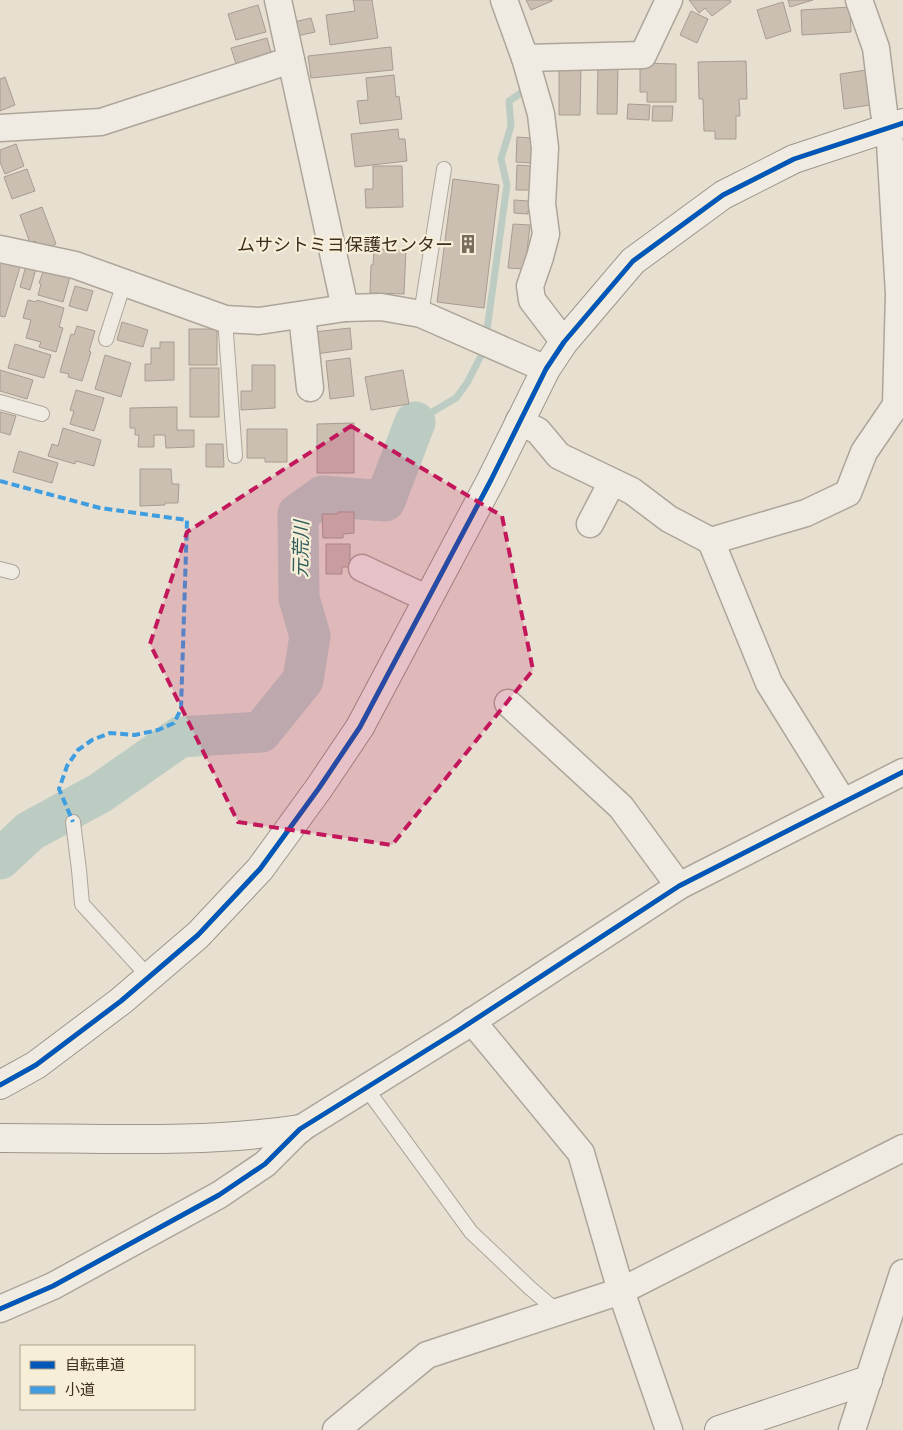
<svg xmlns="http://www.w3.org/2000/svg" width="903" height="1430" font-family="'PT Serif','Noto Sans JP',serif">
	<rect width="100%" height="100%" fill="#e7e0d1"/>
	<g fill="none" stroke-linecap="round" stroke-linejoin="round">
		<g stroke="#bcccc2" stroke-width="7">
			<polyline points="486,337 507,185 501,159 511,126 509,101 527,89"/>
			<polyline points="415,422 456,398 467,383 485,348"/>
		</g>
		<polyline stroke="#bcccc2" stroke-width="41" points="0,859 30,831 100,793 180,737 261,732 303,680 310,636 299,598 298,514 323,496 385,501 415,422"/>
	</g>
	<g fill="#cbbfb2" stroke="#a89c90">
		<polygon points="353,0 372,0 378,38 330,45 326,15 355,11"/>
		<polygon points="526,0 552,0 552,1 531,10"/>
		<polygon points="689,0 730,0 731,2 712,16 705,8 699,13"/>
		<polygon points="788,0 813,0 790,7"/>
		<polygon points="783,2 791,31 766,39 757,10"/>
		<polygon points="258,5 266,32 236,40 228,14"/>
		<polygon points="850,7 851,32 802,35 801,10"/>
		<polygon points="691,11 708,19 697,43 680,35"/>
		<polygon points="311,18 315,32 297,36 294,22"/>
		<polygon points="267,38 272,56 237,67 231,48"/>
		<polygon points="391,47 393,70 311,78 308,56"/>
		<polygon points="746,61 747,99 739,99 740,116 736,116 736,139 715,139 715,131 704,131 703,99 699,99 698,62"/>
		<polygon points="640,63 676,64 676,102 647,102 647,92 640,92"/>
		<polygon points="559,66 581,66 580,115 559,115"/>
		<polygon points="598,66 618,67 617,114 597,114"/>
		<polygon points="866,70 870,105 844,109 840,74"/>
		<polygon points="394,75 396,97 399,96 402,119 360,124 357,101 368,100 366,78"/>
		<polygon points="5,77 15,105 0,111 0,79"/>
		<polygon points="628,104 650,105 649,120 627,119"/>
		<polygon points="653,106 673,106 672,121 652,121"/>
		<polygon points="398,129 399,139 405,139 407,161 355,167 351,134"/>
		<polygon points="517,137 532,138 531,163 516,162"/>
		<polygon points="16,144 24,166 5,174 0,162 0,150"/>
		<polygon points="517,165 531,166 530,190 516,190"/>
		<polygon points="373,166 402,166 403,207 366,208 365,189 373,189"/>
		<polygon points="27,169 35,191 12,199 4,177"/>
		<polygon points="453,179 499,185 484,308 437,302"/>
		<polygon points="514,200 529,201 528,214 514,213"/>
		<polygon points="42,207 56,244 46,248 44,244 37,247 35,241 30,243 20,215"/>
		<polygon points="513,224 530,225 525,269 508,268"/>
		<polygon points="374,249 406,250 404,294 370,293 371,265 373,265"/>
		<polygon points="0,257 21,264 5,317 0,316"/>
		<polygon points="27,262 37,265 30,290 20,287"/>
		<polygon points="50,267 71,273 63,302 38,295 41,284 39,283 43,272 49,273"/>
		<polygon points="75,286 93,291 87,311 69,306"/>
		<polygon points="28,300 36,302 37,300 64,308 59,327 63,328 56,352 39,347 41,342 26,338 31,320 23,318"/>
		<polygon points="122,322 148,330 143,347 117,340"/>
		<polygon points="77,326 95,331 89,351 91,352 82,381 68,377 69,374 60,372 71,334 74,335"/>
		<polygon points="350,328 352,349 316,354 314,332"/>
		<rect x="189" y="329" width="28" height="36"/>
		<polygon points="160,342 174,342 174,380 145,381 145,364 151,364 151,348 160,348"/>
		<polygon points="15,344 51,355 44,378 8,368"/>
		<polygon points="105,355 131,363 121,397 95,389"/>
		<polygon points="350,358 354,396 330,399 326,361"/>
		<polygon points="252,365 275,365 275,408 241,410 241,391 252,391"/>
		<rect x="190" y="368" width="29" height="49"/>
		<polygon points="0,370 33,380 27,399 0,391"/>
		<polygon points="403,370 409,404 371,410 365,377"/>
		<polygon points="76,390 104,398 94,431 70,424 74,411 70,410"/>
		<polygon points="177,407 177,430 194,430 194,447 166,448 165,435 154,435 154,447 138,447 139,435 135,435 135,428 130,428 130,408"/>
		<polygon points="0,412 16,416 10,435 0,432"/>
		<polygon points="354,423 354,473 317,473 317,424"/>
		<polygon points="63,428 101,440 94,466 76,461 75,464 48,456 52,444 58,446"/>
		<polygon points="247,429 287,429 287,462 265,462 265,458 247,458"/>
		<polygon points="206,444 223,444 224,467 206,467"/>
		<polygon points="19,451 58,463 52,483 13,472"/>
		<polygon points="140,469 171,469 172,484 179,484 178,503 165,503 165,505 140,506"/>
		<polygon points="338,512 354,512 354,533 343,534 343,538 323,538 322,514 338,514"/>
		<polygon points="326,544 350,544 350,567 342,567 342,574 326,574"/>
	</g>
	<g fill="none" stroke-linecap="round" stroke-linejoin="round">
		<g stroke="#ada599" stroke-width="16">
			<g id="lane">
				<polyline points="421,314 444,169"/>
				<polyline points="225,319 235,456"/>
				<polyline points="106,339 124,283"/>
				<polyline points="0,402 42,414"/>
				<polyline points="0,569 12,572"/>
				<polyline points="73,822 79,870 82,904 149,977"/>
				<polyline points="366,1088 471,1232 530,1288 558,1312"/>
			</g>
		</g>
		<g stroke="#ada599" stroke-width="29">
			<g id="street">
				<polyline points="278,0 345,308"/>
				<polyline points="504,0 525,58 643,55 669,0"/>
				<polyline points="525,58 541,114 545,148 542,204 546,234 540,257 530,286 532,300 564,342"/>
				<polyline points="0,128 101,122 291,60"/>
				<polyline points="0,249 75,265 225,319 259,321 345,308 381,307 421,314 546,369"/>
				<polyline points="302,315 310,388"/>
				<polyline points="519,421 538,431 559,456 632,491 669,519 711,541 806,513 848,493 864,452 896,405 899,294 890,143 884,112 876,48 859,0"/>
				<polyline points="590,524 612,482"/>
				<polyline points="711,541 769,683 843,802"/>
				<polyline points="362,568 428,599"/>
				<polyline points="508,703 621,807 679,886"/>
				<polyline points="472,1021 581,1153 621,1291 669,1430"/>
				<polyline points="0,1309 53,1286 219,1195 265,1164 300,1129 459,1030 679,886 903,772"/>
				<polyline points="336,1430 427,1355 621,1291 903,1148"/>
				<polyline points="852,1430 903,1273"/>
			</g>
		</g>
		<g stroke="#9c958a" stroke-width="30">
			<g id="secondary">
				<polyline points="0,1085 36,1065 121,1001 198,935 260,869 319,788 360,727 491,480 546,369 564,342 633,261 723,195 794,159 903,123"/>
				<path d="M 0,1138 C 100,1138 201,1144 300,1129"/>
				<polyline points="719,1430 868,1380"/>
			</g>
		</g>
		<use href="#lane" stroke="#efebe3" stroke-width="14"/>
		<use href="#street" stroke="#efebe3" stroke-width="26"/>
		<use href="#secondary" stroke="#efebe3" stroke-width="28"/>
		<polyline stroke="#3f9de0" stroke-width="4" stroke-dasharray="8 4" stroke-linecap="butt" points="0,481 100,508 187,520 181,709 174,723 158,730 135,735 110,733 92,740 78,750 67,766 59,789 73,822"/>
		<g stroke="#f7eed8" stroke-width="8">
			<g id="cycleway">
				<polyline points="0,1085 36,1065 121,1001 198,935 260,869 319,788 360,727 491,480 546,369 564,342 633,261 723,195 794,159 903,123"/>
				<polyline points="0,1309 53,1286 219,1195 265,1164 300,1129 459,1030 679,886 903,772"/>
			</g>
		</g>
		<use href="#cycleway" stroke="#0057b8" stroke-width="5"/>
	</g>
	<path fill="#c2185b" fill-opacity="0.2" stroke="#c2185b" stroke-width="4" stroke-dasharray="10 6" stroke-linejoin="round" d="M 351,426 L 502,516 L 533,670 L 392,845 L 238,822 L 150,644 L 187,532 Z"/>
	<defs>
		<g id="building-bare" transform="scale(1.5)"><path d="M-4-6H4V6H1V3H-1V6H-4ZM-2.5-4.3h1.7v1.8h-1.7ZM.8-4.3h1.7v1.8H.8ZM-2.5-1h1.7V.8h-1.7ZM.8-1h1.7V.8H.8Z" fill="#786c5e" stroke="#f7eed8" stroke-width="2.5" paint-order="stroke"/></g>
	</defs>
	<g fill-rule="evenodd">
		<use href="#building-bare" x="468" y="244"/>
	</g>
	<g text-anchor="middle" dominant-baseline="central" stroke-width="4.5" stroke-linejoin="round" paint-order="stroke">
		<g font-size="18" fill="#3d2e20" stroke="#f7eed8" text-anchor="end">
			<text x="453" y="244">ムサシトミヨ保護センター</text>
		</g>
		<g font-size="19" font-style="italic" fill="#2f5d5a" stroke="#f7eed8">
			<text transform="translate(300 549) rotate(-89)">元荒川</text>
		</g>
	</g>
	<rect x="20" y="1345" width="175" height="65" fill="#f7eed8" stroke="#ada18e"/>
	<rect x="30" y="1361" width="25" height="8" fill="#0057b8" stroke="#ada18e"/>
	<text x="65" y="1370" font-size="15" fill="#3d2e20">自転車道</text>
	<rect x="30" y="1386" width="25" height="8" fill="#3f9de0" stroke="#ada18e"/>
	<text x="65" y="1395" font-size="15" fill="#3d2e20">小道</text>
</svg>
